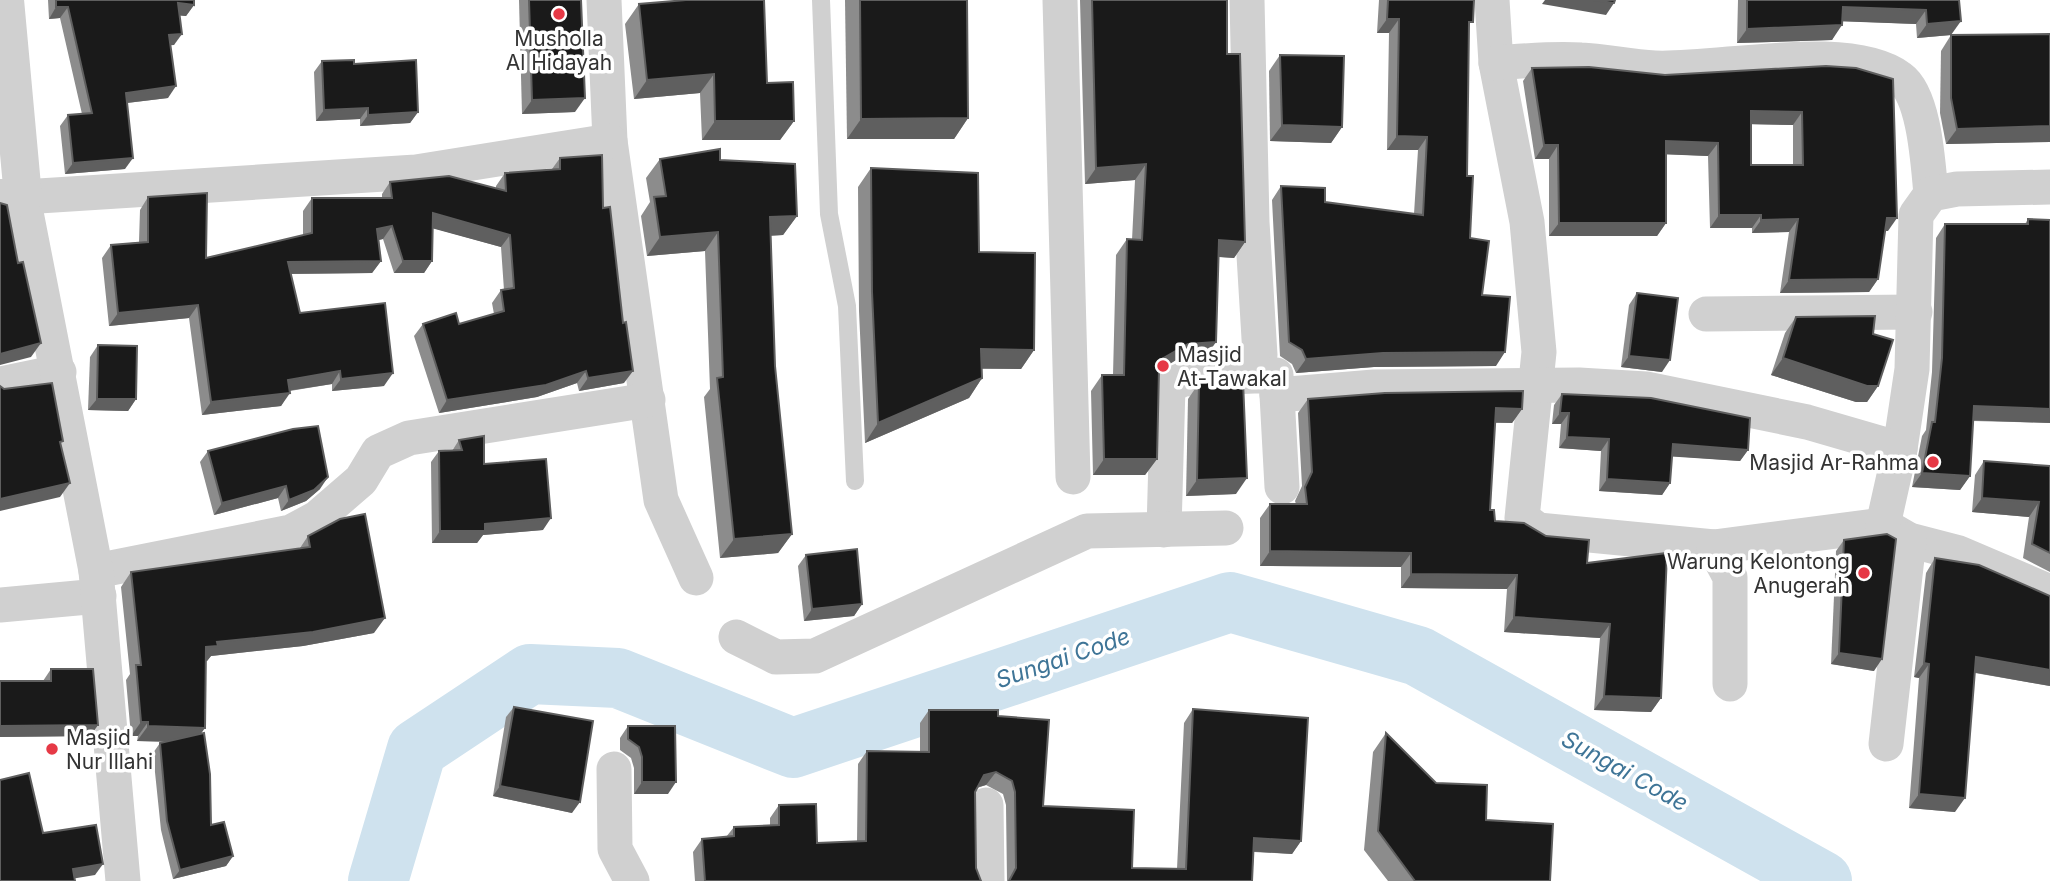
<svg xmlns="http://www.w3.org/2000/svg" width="2050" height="881" font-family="Inter,sans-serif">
	<rect width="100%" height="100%" fill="#fff"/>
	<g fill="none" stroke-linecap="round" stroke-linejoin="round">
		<polyline stroke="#cfe2ee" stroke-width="60" points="378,881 417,749 530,674 618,678 793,748 1230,602 1418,656 1822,881"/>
		<polyline stroke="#d0d0d0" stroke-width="18" points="821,0 829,214 847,306 855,481"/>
		<g stroke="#d0d0d0" stroke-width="35">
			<polyline points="604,0 610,141 661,500 696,578"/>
			<polyline points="1060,0 1073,477"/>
			<polyline points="1247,0 1252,222 1260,355"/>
			<polyline points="1492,0 1496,63 1527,222 1539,352 1522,518 1538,530 1714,547 1883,525 1909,540 1959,553 2050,592"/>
			<path d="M 1496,63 C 1524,61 1553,58 1581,60 C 1605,61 1630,67 1655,68 C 1718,71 1849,40 1900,78 C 1925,96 1928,165 1931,194"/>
			<polyline points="1706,314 1915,312"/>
			<polyline points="0,384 59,372"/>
			<polyline points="1277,395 1282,487"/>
			<polyline points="1883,525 1900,449 1912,369 1916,215 1931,194 1957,189 2050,187"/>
			<polyline points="1164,530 1168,386 1184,379 1276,375 1277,395 1374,387 1579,385 1646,389 1807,422 1900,449"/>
			<polyline points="1714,547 1730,577 1730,684"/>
			<polyline points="96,571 291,532 317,518 361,480 378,452 409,438 648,400"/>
			<polyline points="0,605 99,596"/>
			<polyline points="736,637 776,657 815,656 1087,531 1226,528"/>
			<polyline points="1886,744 1909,540"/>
			<polyline points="614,769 615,849 632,881"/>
			<polyline points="986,805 987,881"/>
			<polyline points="123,881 96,571 23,197 416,172 610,141"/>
		</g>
		<polyline stroke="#d0d0d0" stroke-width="38" points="0,198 23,197 5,0"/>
	</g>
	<g fill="#8c8c8c" fill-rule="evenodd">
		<polygon points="48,0 194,0 194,5 186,16 180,15 174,45 171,45 168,98 127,103 125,169 65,174 60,126 68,115 82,114 60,18 49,19"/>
		<polygon points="519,0 581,0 575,112 522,114"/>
		<polygon points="845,0 967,0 968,118 954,139 847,139"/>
		<polygon points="1080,0 1227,0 1227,54 1245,242 1234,258 1218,257 1205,358 1176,360 1159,371 1157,459 1145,475 1093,475 1091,391 1102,375 1113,375 1116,255 1127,239 1132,240 1135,180 1085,184"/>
		<polygon points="1379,0 1474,0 1469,28 1467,176 1470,238 1496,366 1374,367 1296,373 1292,364 1280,356 1272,200 1281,186 1325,202 1414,214 1418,150 1387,150 1389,33 1377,33"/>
		<polygon points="1738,0 1959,0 1951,35 1917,38 1916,24 1842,21 1832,40 1737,43"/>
		<polygon points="639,4 767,83 794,121 780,140 702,140 700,93 634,99 625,24"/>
		<polygon points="2050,34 2050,142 1946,144 1940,113 1941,51 1951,35"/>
		<polygon points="1280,55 1342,127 1331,143 1270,141 1269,71"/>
		<polygon points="322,61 354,64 418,112 410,123 360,126 360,119 316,121 314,72"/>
		<path d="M 1826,66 L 1888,231 L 1885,231 L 1878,279 L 1869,292 L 1780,293 L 1789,232 L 1752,233 L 1752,228 L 1710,228 L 1708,156 L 1666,154 L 1666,223 L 1657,236 L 1549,236 L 1549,159 L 1535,159 L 1523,81 L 1532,68 L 1665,75 ZM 1751,124 L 1793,125 L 1793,165 L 1751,165 Z"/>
		<polygon points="560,158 603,208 624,383 579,391 577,383 537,397 439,413 414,336 423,324 459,324 494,314 492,303 501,290 504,290 501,247 433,228 432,261 424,273 394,273 383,239 379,240 381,261 372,273 291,274 300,313 384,386 332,391 332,384 290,391 281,406 202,415 189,318 109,326 102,258 111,245 139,242 140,210 148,197 206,258 303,235 303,211 312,198 382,198 382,194 390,182 496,188 496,186 505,173 552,169"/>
		<polygon points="660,159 720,160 797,216 783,235 771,236 775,366 792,534 778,553 720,558 704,397 710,389 705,251 647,256 641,216 650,202 646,178"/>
		<polygon points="871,168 1034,350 1021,369 982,369 982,378 969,398 865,443 859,311 858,187"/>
		<polygon points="2028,219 2050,423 1973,421 1970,476 1960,490 1912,487 1922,436 1926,430 1932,372 1936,238 1945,224 2025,224"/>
		<polygon points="1637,293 1662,372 1621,367 1629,305"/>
		<polygon points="1796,317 1873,334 1878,386 1867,402 1856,402 1771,375 1785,333"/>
		<polygon points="98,345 136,399 128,411 88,410 90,357"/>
		<polygon points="1199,383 1236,494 1186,496 1188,399"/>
		<polygon points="1562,394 1748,450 1740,461 1672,456 1670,483 1662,495 1599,491 1601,451 1559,448 1561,424 1552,424 1554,405"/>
		<polygon points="1308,399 1522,409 1512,423 1495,423 1490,510 1495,521 1587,563 1661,698 1651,712 1594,710 1600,638 1504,632 1507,589 1401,588 1401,567 1260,566 1260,518 1270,504 1296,504 1295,501 1302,486 1298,413"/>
		<polygon points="459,440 484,464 543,530 483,535 477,543 432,543 431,462 439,451 452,451"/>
		<polygon points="208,451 320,489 306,501 281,511 278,498 214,515 200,462"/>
		<polygon points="1984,461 2050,466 2050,572 2023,558 2029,517 1972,512 1975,475"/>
		<polygon points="308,536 374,633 303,646 211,656 207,661 206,661 201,733 211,825 233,856 226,866 173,879 161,830 153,753 160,743 166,742 137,741 138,736 131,736 126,680 130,674 121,587 131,572 300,548"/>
		<polygon points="1844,540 1874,671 1831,664 1836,551"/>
		<polygon points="806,555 862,604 854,616 804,621 798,566"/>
		<polygon points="1935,558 2050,686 1975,673 1955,812 1909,808 1919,678 1914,677 1926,573"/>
		<polygon points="51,669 98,725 90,736 0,737 0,681 43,681"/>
		<polygon points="514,707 572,813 493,796 506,717"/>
		<polygon points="1193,709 1301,841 1292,854 1254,852 1252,881 1007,881 1006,805 1003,794 986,785 977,788 975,792 976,868 981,881 695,881 693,852 702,839 726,837 734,827 770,826 770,818 779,805 817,843 857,841 858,764 867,751 920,752 920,723 929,710 998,716 1043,806 1132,868 1177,869 1184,723"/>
		<polygon points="628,726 668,794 634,794 634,768 631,758 620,750 620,738"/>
		<polygon points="1386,733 1436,783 1486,820 1550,881 1388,881 1364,850 1373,752"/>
	</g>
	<g fill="#5f5f5f">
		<polygon points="1545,0 1593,0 1614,3 1606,15 1542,4"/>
		<polygon points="178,3 194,5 186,16 170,15"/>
		<polygon points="56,7 68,7 60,18 49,19"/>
		<polygon points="1843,7 1926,10 1916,24 1833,21"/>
		<polygon points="1387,19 1399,19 1389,33 1377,33"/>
		<polygon points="1961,21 1951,35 1917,38 1927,24"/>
		<polygon points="1842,25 1832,40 1737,43 1747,29"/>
		<polygon points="182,34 174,45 161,46 169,35"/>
		<polygon points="714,74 700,93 634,99 647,80"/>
		<polygon points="176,86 168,98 118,104 126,93"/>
		<polygon points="585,98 575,112 522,114 532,100"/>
		<polygon points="368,108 360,119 316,121 324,110"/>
		<polygon points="1751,111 1802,112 1793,125 1741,124"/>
		<polygon points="418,112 410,123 360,126 368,115"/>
		<polygon points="968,118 954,139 847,139 861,119"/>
		<polygon points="715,121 794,121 780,140 702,140"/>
		<polygon points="1282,125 1342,127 1331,143 1270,141"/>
		<polygon points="2050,126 2050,142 1946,144 1957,129"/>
		<polygon points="1397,136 1427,137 1418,150 1387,150"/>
		<polygon points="1666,141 1718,143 1708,156 1656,154"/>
		<polygon points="1544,145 1558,145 1549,159 1535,159"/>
		<polygon points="133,158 125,169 65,174 73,163"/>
		<polygon points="1146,164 1135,180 1085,184 1096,168"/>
		<polygon points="433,213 510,235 501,247 424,226"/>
		<polygon points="1719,215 1761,215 1752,228 1710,228"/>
		<polygon points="797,216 783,235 757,236 770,217"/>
		<polygon points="1887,218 1897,218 1888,231 1877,231"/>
		<polygon points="1798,219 1789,232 1752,233 1761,220"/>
		<polygon points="1559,223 1666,223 1657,236 1549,236"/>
		<polygon points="392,226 383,239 369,242 377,229"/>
		<polygon points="718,232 705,251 647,256 660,237"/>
		<polygon points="1219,240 1245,242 1234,258 1208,256"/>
		<polygon points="381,261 372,273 279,274 288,262"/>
		<polygon points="403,261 432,261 424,273 394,273"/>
		<polygon points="1878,279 1869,292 1780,293 1789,280"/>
		<polygon points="198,305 189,318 109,326 118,313"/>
		<polygon points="1216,342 1205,358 1176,360 1151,375 1162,359 1188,344"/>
		<polygon points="41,343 31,357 0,365 0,354"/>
		<polygon points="981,349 1034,350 1021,369 968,368"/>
		<polygon points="1505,352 1496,366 1374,367 1296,373 1306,359 1383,353"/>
		<polygon points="1629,356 1670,360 1662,372 1621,367"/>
		<polygon points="1783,358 1878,386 1867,402 1856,402 1771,375"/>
		<polygon points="340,371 332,384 280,392 288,380"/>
		<polygon points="586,371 577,383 537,397 439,413 447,400"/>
		<polygon points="633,371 624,383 579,391 588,378"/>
		<polygon points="393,373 384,386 332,391 341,379"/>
		<polygon points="982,378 969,398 865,443 878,423"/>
		<polygon points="290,393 281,406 202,415 211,402"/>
		<polygon points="97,399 136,399 128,411 88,410"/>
		<polygon points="1974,406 2050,409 2050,423 1964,420"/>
		<polygon points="1496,408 1522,409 1512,423 1486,422"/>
		<polygon points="1560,413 1569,413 1561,424 1552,424"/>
		<polygon points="1567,437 1609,439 1601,451 1559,448"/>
		<polygon points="1673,444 1748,450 1740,461 1664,456"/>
		<polygon points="1104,459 1157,459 1145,475 1093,475"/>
		<polygon points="1922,473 1970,476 1960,490 1912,487"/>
		<polygon points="328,477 320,489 306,501 281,511 289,500"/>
		<polygon points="1247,478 1236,494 1186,496 1197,480"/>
		<polygon points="1607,479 1670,483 1662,495 1599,491"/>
		<polygon points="70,483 60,497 0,511 0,499"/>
		<polygon points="286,486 278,498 214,515 222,503"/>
		<polygon points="1982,498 2039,502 2029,517 1972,512"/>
		<polygon points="551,518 543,530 483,535 477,543 432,543 440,531 485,524"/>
		<polygon points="792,534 778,553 720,558 734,539"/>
		<polygon points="1270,551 1411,553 1401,567 1260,566"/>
		<polygon points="1411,574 1517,575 1507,589 1401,588"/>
		<polygon points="862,604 854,616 804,621 812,609"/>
		<polygon points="1514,617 1610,624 1600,638 1504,632"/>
		<polygon points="385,618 374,633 303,646 211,656 207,661 196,662 206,647 217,642"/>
		<polygon points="1839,653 1882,659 1874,671 1831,664"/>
		<polygon points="1976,657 2050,670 2050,686 1966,671"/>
		<polygon points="1924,663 1929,664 1919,678 1914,677"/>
		<polygon points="1604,696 1661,698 1651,712 1594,710"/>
		<polygon points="141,722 148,722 138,736 131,736"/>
		<polygon points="98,725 90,736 0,737 0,726"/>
		<polygon points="148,726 205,728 195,742 137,741"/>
		<polygon points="996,772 986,785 975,788 984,775"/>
		<polygon points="642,782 676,782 668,794 634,794"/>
		<polygon points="500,786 580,802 572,813 493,796"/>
		<polygon points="1919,794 1965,798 1955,812 1909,808"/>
		<polygon points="1254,838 1301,841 1292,854 1245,851"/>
		<polygon points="233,856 226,866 173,879 180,870"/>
		<polygon points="103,864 95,875 65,880 73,869"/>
	</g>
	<g fill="#1a1a1a" stroke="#5f5f5f" stroke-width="2" fill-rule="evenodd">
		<polygon points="56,0 194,0 194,5 178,3 182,34 169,35 176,86 126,93 133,158 73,163 68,115 92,113 68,7 56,7"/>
		<polygon points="529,0 581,0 585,98 532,100"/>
		<polygon points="686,0 764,0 767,83 793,82 794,121 715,121 714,74 647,80 639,4"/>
		<polygon points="860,0 967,0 968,118 861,119"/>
		<polygon points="1092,0 1227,0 1227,54 1240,54 1245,242 1219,240 1216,342 1188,344 1162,359 1159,369 1157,459 1104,459 1102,375 1124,375 1127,239 1142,240 1146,164 1096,168"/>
		<polygon points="1388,0 1474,0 1473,22 1469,22 1467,176 1473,176 1470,238 1489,241 1482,295 1510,297 1505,352 1383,353 1306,359 1302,350 1289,342 1281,186 1325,188 1325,202 1423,215 1427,137 1397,136 1399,19 1387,19"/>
		<polygon points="1593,0 1615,0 1614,3"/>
		<polygon points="1747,0 1959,0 1961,21 1927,24 1926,10 1843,7 1842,25 1747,29"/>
		<polygon points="2050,34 2050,126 1957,129 1951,98 1951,35"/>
		<polygon points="1280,55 1344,56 1342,127 1282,125"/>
		<polygon points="354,60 354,64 416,60 418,112 368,115 368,108 324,110 322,61"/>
		<path d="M 1826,66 L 1856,68 L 1893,79 L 1897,218 L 1887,218 L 1878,279 L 1789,280 L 1798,219 L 1761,220 L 1761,215 L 1719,215 L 1718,143 L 1666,141 L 1666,223 L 1559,223 L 1558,145 L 1544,145 L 1532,68 L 1589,67 L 1665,75 ZM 1751,111 L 1802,112 L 1803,165 L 1751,165 Z"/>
		<polygon points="720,149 720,160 795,164 797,216 770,217 775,366 792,534 734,539 717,378 723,377 718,232 660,237 654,197 666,196 660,159"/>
		<polygon points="602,155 603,208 610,207 623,323 626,322 633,371 588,378 586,371 546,385 447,400 423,324 456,313 459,324 504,311 501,290 514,288 510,235 433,213 432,261 403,261 392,226 377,229 381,261 288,262 300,313 385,303 393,373 341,379 340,371 288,380 290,393 211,402 198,305 118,313 111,245 148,242 148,197 207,193 206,258 312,233 312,198 392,198 390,182 449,176 506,191 505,173 560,169 560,158"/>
		<polygon points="871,168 978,173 979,252 1035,253 1034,350 981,349 982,378 878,423 872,292"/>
		<polygon points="0,203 7,205 18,263 23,262 41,343 0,354"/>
		<polygon points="2028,219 2050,220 2050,409 1974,406 1970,476 1922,473 1932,422 1935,422 1942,358 1945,224 2028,224"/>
		<polygon points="1637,293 1678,298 1670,360 1629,356"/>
		<polygon points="1875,316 1873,334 1893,340 1878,386 1867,386 1783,358 1796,317"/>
		<polygon points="98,345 137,346 136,399 97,399"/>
		<polygon points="1243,381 1247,478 1197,480 1199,383"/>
		<polygon points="52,383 63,441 60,442 70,483 0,499 0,386 4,389"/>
		<polygon points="1523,391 1522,409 1496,408 1490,510 1494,510 1495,521 1524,523 1546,536 1589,540 1587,563 1667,553 1661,698 1604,696 1610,624 1514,617 1517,575 1411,574 1411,553 1270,551 1270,504 1307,504 1305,487 1312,472 1308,399 1385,393"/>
		<polygon points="1562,394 1651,398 1750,418 1748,450 1673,444 1670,483 1607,479 1609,439 1567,437 1569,413 1560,413"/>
		<polygon points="318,426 328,477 314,490 289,500 286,486 222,503 208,451 293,429"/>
		<polygon points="484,436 484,464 546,459 551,518 485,524 485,531 440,531 439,451 462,450 459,440"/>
		<polygon points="1984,461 2050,466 2050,553 2032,544 2039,502 1982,498"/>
		<polygon points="365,514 385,618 313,632 217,642 218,646 206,647 205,728 148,726 148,722 141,722 136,665 141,665 131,572 310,547 308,536 340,519"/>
		<polygon points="1887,534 1896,539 1882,659 1839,653 1844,540"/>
		<polygon points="857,549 862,604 812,609 806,555"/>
		<polygon points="1935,558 1979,565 2050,596 2050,670 1976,657 1965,798 1919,794 1929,664 1924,663"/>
		<polygon points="51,669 93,669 98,725 0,726 0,681 51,681"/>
		<polygon points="514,707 593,721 580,802 500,786"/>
		<polygon points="1193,709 1308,718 1301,841 1254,838 1252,881 1009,881 1016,868 1015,792 1012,781 996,772 984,775 975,792 976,868 981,881 705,881 702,839 734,836 734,827 779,825 779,805 816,804 817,843 866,841 867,751 929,752 929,710 998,710 998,716 1049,720 1043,806 1134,810 1132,868 1186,869"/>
		<polygon points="628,726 675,726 676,782 642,782 642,757 639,747 628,739"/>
		<polygon points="204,733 210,774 211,825 224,822 233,856 180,870 167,821 160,743"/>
		<polygon points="1386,733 1436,783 1487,785 1486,820 1553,824 1550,881 1415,881 1378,831"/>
		<polygon points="29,773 43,833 96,825 103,864 73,869 75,881 0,881 0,780"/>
	</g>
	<g fill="#e63946" stroke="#fff" stroke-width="2.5">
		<circle cx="559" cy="14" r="7"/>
		<circle cx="1163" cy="366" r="7"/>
		<circle cx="1933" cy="462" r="7"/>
		<circle cx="1864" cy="573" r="7"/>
		<circle cx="52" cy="749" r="7"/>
	</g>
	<g text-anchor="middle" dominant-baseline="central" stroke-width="7" stroke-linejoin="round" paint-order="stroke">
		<g font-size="21" fill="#333" stroke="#fff" text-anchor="start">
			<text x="559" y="38" text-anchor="middle">Musholla<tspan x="559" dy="24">Al Hidayah</tspan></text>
			<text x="1177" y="354">Masjid<tspan x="1177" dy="24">At-Tawakal</tspan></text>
			<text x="1919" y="462" text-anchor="end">Masjid Ar-Rahma</text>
			<text x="1850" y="561" text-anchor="end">Warung Kelontong<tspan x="1850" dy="24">Anugerah</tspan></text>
			<text x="66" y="737">Masjid<tspan x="66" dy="24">Nur Illahi</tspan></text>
		</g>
		<g font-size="23" font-style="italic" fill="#3f7597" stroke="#fff">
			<text transform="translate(1063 658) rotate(-19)">Sungai Code</text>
			<text transform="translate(1625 771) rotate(29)">Sungai Code</text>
		</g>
	</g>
</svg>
